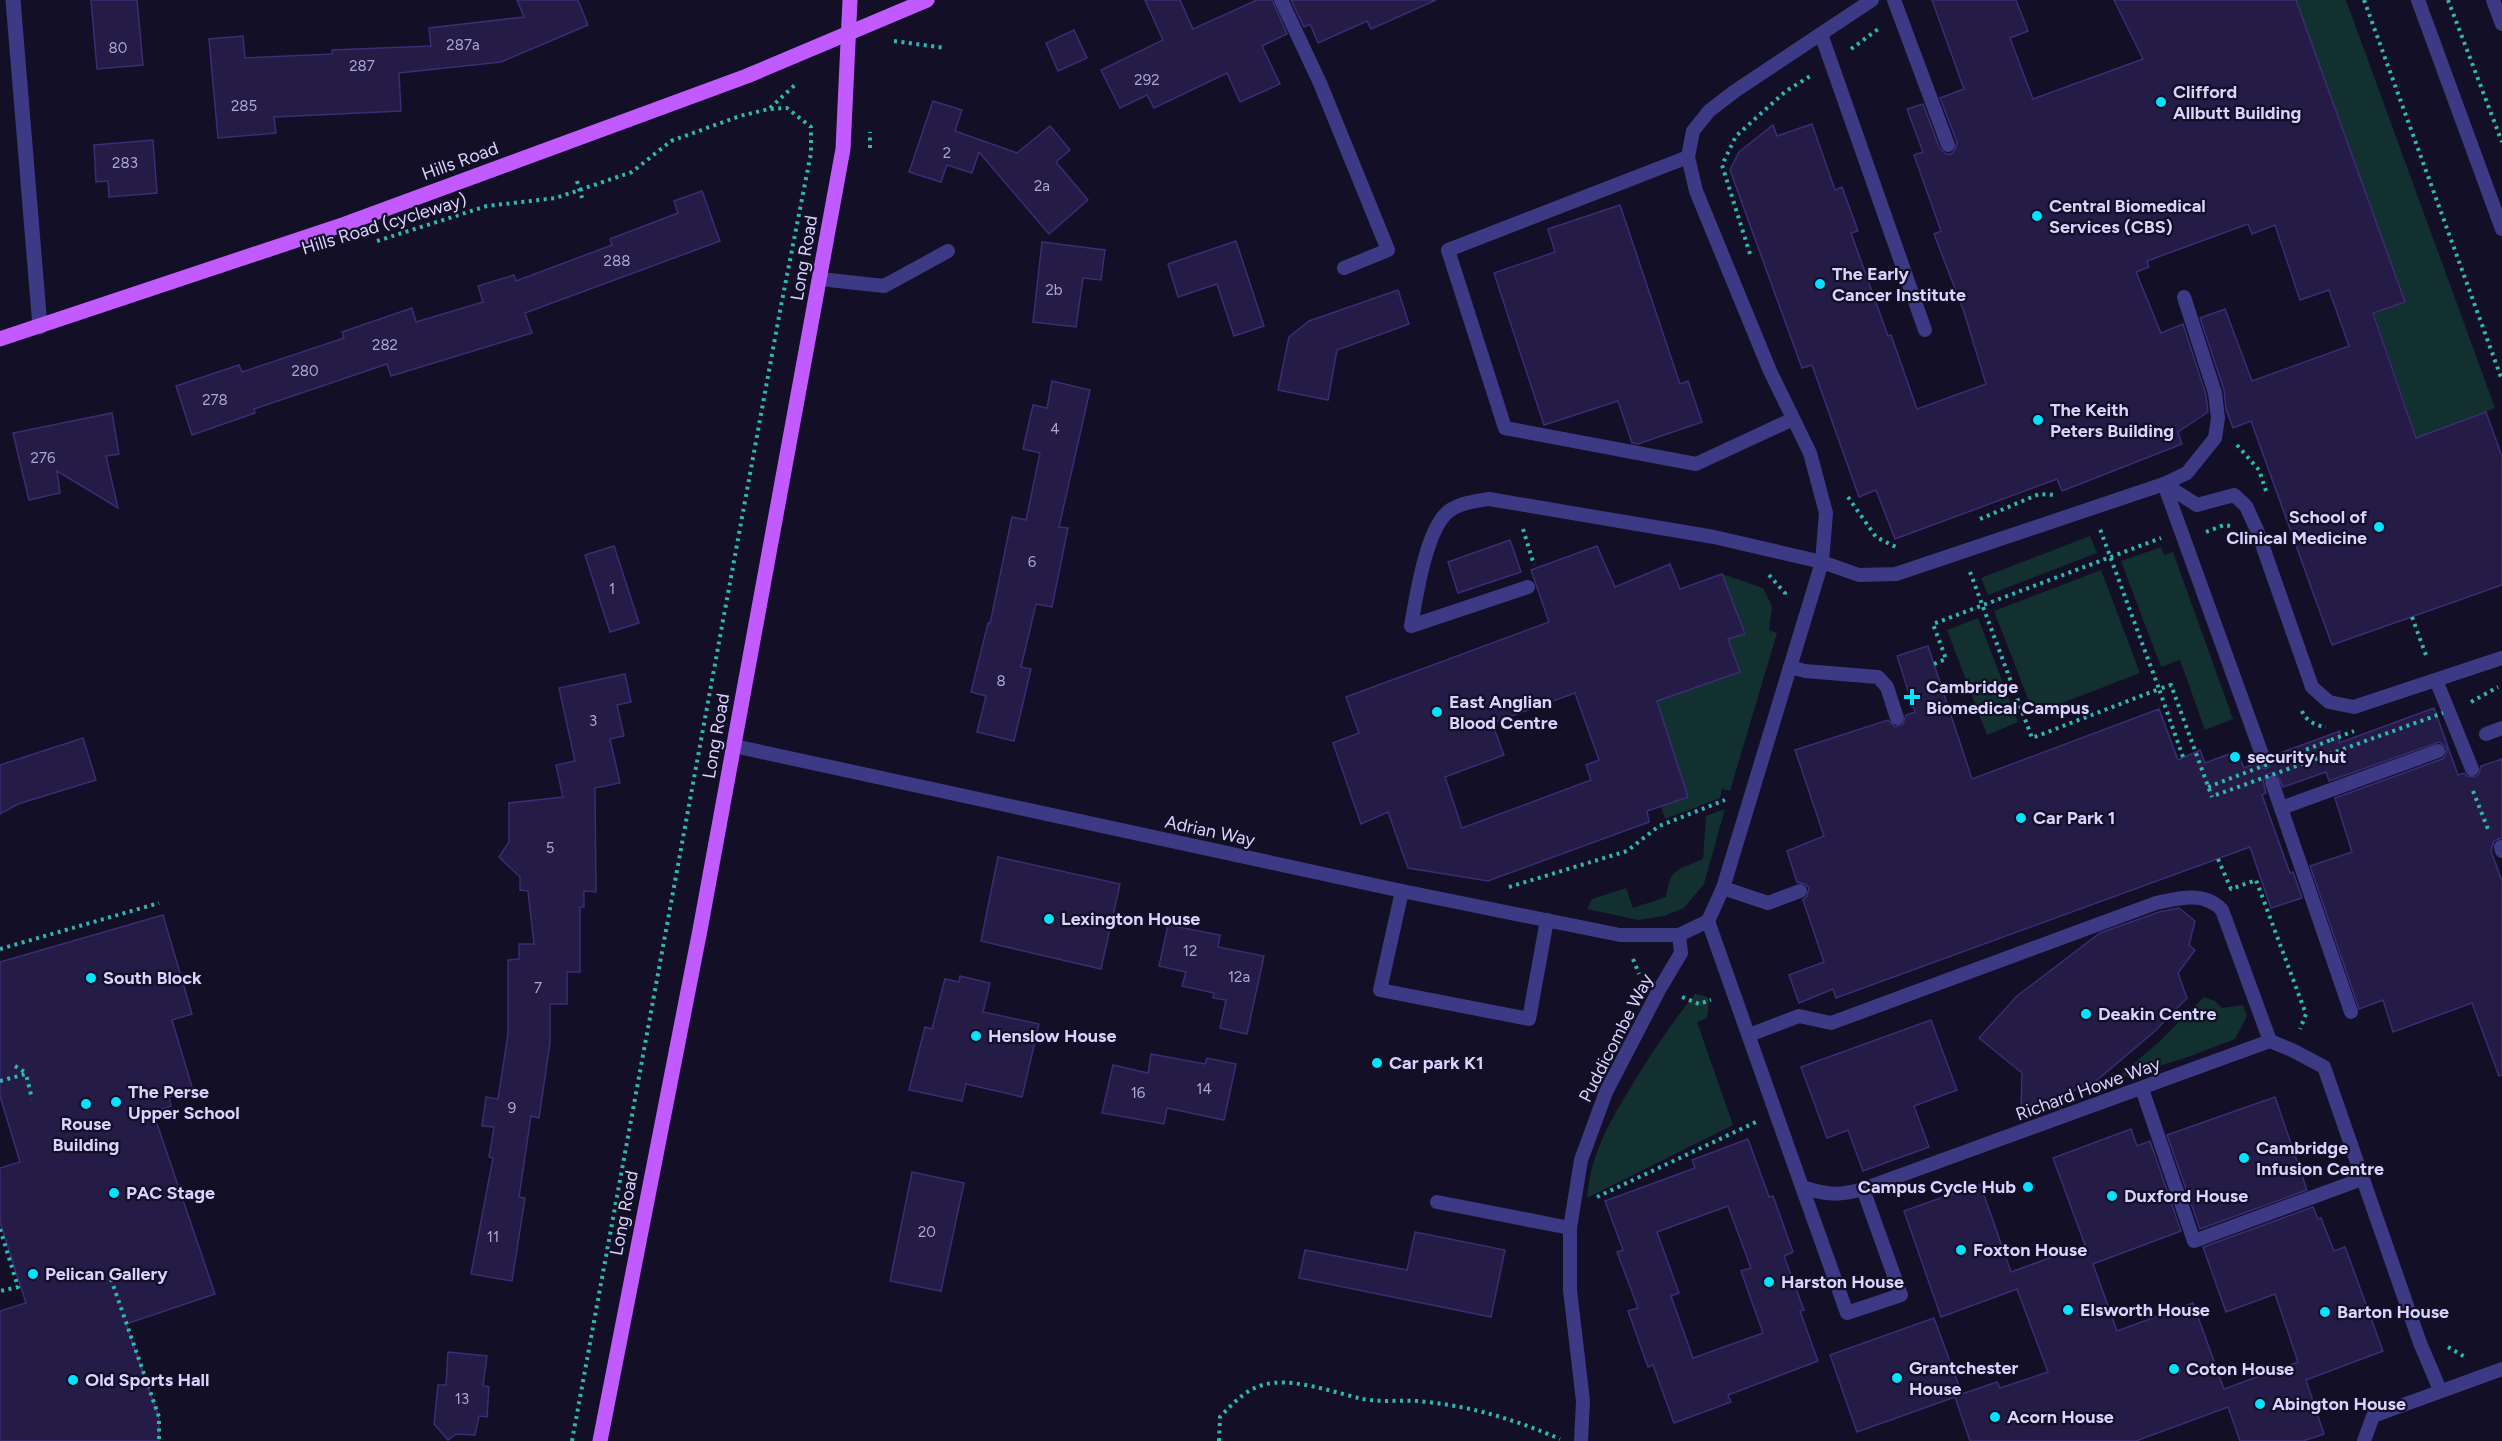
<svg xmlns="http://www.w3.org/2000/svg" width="2502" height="1441" font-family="Figtree,sans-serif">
	<rect width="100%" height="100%" fill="#130f26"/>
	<g fill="#12302f">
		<polygon points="2296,0 2346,0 2495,408 2435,431 2426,465 2374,313 2405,302"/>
		<polygon points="2090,536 2097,553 1988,595 1981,578"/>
		<polygon points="2161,547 2164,555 2173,552 2233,719 2205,730 2180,660 2161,667 2121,561"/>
		<polygon points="2101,570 2140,673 2034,714 1994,611"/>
		<polygon points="1722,574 1763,588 1772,606 1769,630 1777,633 1730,791 1722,789 1720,798 1665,819 1661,806 1687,797 1657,701 1740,672 1728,639 1744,634"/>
		<polygon points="1978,618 2018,722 1987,735 1947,630"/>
		<path d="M 1725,809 L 1704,884 L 1684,908 L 1664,916 L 1638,920 L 1587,909 L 1592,899 L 1626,888 L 1633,908 L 1666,897 C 1671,866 1677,871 1703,859 L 1706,816 Z"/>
		<path d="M 1695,994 L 1706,996 L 1709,1000 L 1707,1018 L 1697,1022 L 1733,1125 L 1587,1198 C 1591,1150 1612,1118 1637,1077 C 1655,1048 1673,1021 1695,994 Z"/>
		<polygon points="2204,997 2215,1001 2222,1008 2243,1005 2247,1016 2235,1039 2185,1058 2116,1079 2161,1040"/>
	</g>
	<g fill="#241b47" stroke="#3b2d73" stroke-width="1.5" fill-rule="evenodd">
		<polygon points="91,0 137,0 143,65 97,69"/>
		<polygon points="517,0 578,0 588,25 501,62 399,73 401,111 274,117 276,133 218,138 209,39 243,36 245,58 332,54 332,50 431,46 429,28 524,17"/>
		<polygon points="1145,0 1180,0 1193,29 1257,0 1272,0 1287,34 1262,46 1280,84 1240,102 1227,73 1154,108 1147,95 1120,108 1101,70 1163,40"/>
		<polygon points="1291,0 1436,0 1371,29 1367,21 1318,43 1310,24 1304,27"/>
		<polygon points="1932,0 2016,0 2028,31 2010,38 2033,99 2143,59 2114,0 2296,0 2405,302 2373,313 2416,438 2486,412 2502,457 2502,585 2332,645 2251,421 2233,428 2226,409 2224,390 2200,318 2225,309 2252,381 2349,346 2329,290 2300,300 2275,225 2252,234 2248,224 2147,261 2149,267 2136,272 2161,333 2183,324 2206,395 2208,412 2178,432 2182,444 2062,491 2057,479 1895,539 1876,490 1859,497 1812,365 1802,368 1730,170 1739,152 1773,125 1777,136 1812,124 1835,190 1842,187 1858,231 1851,233 1888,336 1891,335 1917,409 1986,384 1964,312 1934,234 1941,231 1914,155 1923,152 1907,109 1923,104 1940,149 1946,154 1951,154 1955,150 1957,142 1940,98 1964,89"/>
		<polygon points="1074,30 1087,58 1058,71 1046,43"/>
		<polygon points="933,101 962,110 955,131 1017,153 1050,126 1070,150 1056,162 1088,200 1049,234 979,152 972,173 947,165 941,182 909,172"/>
		<polygon points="153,140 157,193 109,197 108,181 96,182 94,145"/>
		<polygon points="702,191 720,241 525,313 532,333 391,376 387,364 254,409 255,413 192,435 176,386 239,365 242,372 344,338 342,332 412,308 416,322 483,302 478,286 514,275 516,281 612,245 610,239 678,213 674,201"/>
		<polygon points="1620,205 1680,384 1688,381 1702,422 1638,444 1632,443 1618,401 1544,425 1494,273 1555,252 1548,229"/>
		<polygon points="1236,241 1264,326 1234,336 1217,284 1178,297 1168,264"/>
		<polygon points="1042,242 1105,250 1101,280 1083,278 1076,327 1033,322"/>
		<polygon points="1398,290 1409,324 1337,350 1328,400 1278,390 1289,337 1309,321"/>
		<polygon points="1052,381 1090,390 1059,527 1068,528 1052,607 1036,604 1021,667 1031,669 1014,741 977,732 986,696 971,692 988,623 990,624 1012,517 1026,520 1040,453 1023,449 1033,405 1047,408"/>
		<polygon points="112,413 119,454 106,456 118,508 57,471 60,493 29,500 13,433"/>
		<polygon points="1510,540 1521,572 1458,593 1448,562"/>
		<polygon points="614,546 639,623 610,632 585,555"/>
		<path d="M 1597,546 L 1615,587 L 1670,564 L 1680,589 L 1722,574 L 1745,634 L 1728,639 L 1740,672 L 1657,701 L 1688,797 L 1647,811 L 1649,822 L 1488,881 L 1408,868 L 1388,812 L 1361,824 L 1333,743 L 1359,733 L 1346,697 L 1549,622 L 1531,570 ZM 1575,693 L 1599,760 L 1586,765 L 1591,780 L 1462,828 L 1445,777 L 1504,755 L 1492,723 Z"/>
		<polygon points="1928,646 1972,779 2159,709 2178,760 2200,750 2205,763 2237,751 2244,768 2256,763 2259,767 2266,769 2271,765 2272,756 2340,731 2339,743 2434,708 2458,775 2464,773 2467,776 2475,777 2479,774 2481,766 2502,759 2502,838 2494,841 2491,851 2502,881 2502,1075 2499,1076 2472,1003 2393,1032 2383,1000 2359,1009 2310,866 2352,852 2335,798 2442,759 2445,756 2447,748 2439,742 2329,781 2326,772 2283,787 2277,775 2270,773 2266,776 2263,781 2266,793 2262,795 2290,873 2293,872 2302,898 2271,908 2250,847 1836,998 1833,989 1799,1003 1789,975 1824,962 1803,900 1807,896 1809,888 1805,884 1797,882 1787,851 1824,836 1795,750 1888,720 1895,727 1903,724 1906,715 1915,712 1897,656"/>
		<polygon points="625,674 631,702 617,705 624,736 610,739 620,783 595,788 596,892 584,891 584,907 580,907 580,972 567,972 567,1004 550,1004 550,1043 539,1118 531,1116 519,1197 525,1198 512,1281 471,1274 493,1158 489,1157 494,1127 482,1126 486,1097 498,1099 508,1034 508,960 519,959 519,944 534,944 528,891 520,890 520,877 499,857 509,842 509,803 563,797 556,765 575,761 559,688"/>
		<polygon points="83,738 96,780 18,804 0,814 0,765"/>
		<polygon points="998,857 1120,884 1101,969 981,941"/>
		<polygon points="2179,908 2195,921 2189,945 2195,950 2178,973 2187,998 2155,1031 2096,1081 2052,1100 2021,1107 2022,1073 1979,1038 2017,996 2100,933 2159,912"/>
		<polygon points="163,915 192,1014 172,1020 192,1087 169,1097 171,1106 153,1112 215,1294 126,1324 159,1418 159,1441 0,1441 0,1311 26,1303 0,1222 0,1168 20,1162 0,1096 0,962"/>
		<polygon points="1168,925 1220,935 1218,947 1264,956 1247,1034 1220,1028 1226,1000 1213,998 1214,993 1182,986 1186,972 1159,966"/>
		<polygon points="960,976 990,983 983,1012 1039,1024 1022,1097 966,1084 962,1101 909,1090 925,1027 932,1029 945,979 959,982"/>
		<polygon points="1931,1020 1957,1090 1914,1106 1929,1147 1863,1171 1848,1130 1827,1138 1801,1067"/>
		<polygon points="1151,1054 1205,1064 1207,1058 1236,1064 1224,1120 1167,1108 1164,1124 1102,1113 1113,1065 1148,1073"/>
		<polygon points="2275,1097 2307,1190 2200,1229 2167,1135"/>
		<polygon points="2131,1129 2137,1146 2150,1141 2181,1231 2093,1264 2117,1331 2193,1303 2224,1389 2298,1362 2275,1294 2226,1312 2203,1247 2313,1207 2318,1219 2321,1218 2334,1251 2345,1247 2383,1351 2306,1380 2324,1434 2303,1441 2240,1441 2228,1407 2136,1441 1970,1441 1955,1397 1857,1432 1830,1355 1934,1318 1962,1394 1997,1382 2000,1388 2048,1372 2017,1289 1941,1317 1904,1211 1980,1184 2011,1272 2085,1245 2053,1158"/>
		<path d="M 1748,1139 L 1769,1197 L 1773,1196 L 1793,1252 L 1784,1256 L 1804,1310 L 1800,1311 L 1818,1361 L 1728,1395 L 1731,1402 L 1674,1423 L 1653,1365 L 1648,1367 L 1628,1311 L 1638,1308 L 1617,1252 L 1623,1250 L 1605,1201 L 1695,1168 L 1692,1160 ZM 1728,1206 L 1751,1268 L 1741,1271 L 1763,1333 L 1693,1358 L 1671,1296 L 1679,1293 L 1657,1232 Z"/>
		<polygon points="912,1172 964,1183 941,1291 890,1281"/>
		<polygon points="1415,1232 1505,1250 1491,1317 1299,1278 1305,1250 1407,1270"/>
		<polygon points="448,1352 487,1356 483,1386 489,1387 487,1417 479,1416 475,1435 456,1434 448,1440 434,1424 438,1385 446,1385"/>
	</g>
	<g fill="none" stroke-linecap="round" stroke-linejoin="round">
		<g stroke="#2fb8b0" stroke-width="4" stroke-dasharray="3 4.5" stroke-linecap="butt">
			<polyline points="2364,0 2502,380"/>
			<polyline points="2448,0 2502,142"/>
			<polyline points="894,41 946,48"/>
			<polyline points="1851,49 1881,27"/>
			<polyline points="770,108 797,83"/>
			<polyline points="870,148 870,132"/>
			<polyline points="577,181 582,198"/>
			<polyline points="377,241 487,206 556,198 632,172 671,141 740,116 769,109 787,108 811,127 811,153 780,311 572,1441"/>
			<polyline points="1750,254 1722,165 1736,136 1786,91 1812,75"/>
			<polyline points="2237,445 2259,470 2266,491"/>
			<polyline points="1848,497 1876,537 1898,548"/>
			<polyline points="1980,519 2039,494 2055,495"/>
			<polyline points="1523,529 1534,565"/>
			<polyline points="2206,532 2224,525 2230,526"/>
			<polyline points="1970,572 2032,738 2159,689 2100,529"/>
			<polyline points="1769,575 1785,593 1785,598"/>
			<polyline points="2412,617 2427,658"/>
			<polyline points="1934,664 1946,659 1933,624 2161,538"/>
			<polyline points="2471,702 2498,687"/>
			<path d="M 2302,711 C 2305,720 2316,726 2326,727"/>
			<polyline points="2331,740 2354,731"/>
			<polyline points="2183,757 2159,689 2171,685 2212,797"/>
			<polyline points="2473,791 2488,829"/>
			<polyline points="2218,859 2231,889 2256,880 2306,1014 2300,1029"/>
			<polyline points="1509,887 1627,851 1659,826 1725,800"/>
			<polyline points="0,949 159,903"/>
			<polyline points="1633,959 1639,974"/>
			<polyline points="1682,997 1699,1004 1711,1000"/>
			<polyline points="15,1066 26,1073"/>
			<polyline points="0,1081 26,1074 32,1099"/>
			<polyline points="1597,1197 1756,1122"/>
			<polyline points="0,1229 18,1287 0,1291"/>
			<polyline points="111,1279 159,1417 159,1441"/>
			<polyline points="2448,1347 2465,1357"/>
			<path d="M 1219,1441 L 1220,1417 C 1235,1401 1250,1385 1273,1383 C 1301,1380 1336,1393 1363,1399 C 1385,1403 1406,1399 1427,1402 C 1474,1407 1516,1420 1560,1439"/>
		</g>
		<g stroke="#3d3a85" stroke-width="14">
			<polyline points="1281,0 1320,83 1388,250 1344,268"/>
			<polyline points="1894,0 1948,145"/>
			<polyline points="2418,0 2502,229"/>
			<polyline points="2493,0 2502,24"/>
			<polyline points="1821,34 1925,330"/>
			<polyline points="1688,157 1448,250 1505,428 1696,464 1793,419"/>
			<polyline points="820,279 884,286 948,251"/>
			<polyline points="2164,484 2197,505 2234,495 2246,506 2257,530 2312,687 2329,702 2354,707 2502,658"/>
			<polyline points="2164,484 2264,760"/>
			<path d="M 1528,587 L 1411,626 C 1416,598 1426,528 1449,511 C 1460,503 1476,501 1489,499 L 1714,537 L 1822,562 L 1859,575 L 1896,574 L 2164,484 L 2187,473 L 2215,438 L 2218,418 L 2215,393 L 2184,297"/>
			<polyline points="1790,667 1805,671 1878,677 1887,687 1897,718"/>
			<polyline points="2436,680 2472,769"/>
			<polyline points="2486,734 2502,728"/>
			<polyline points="734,746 1402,891 1620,935 1679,935"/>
			<polyline points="2272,782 2351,1012"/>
			<polyline points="2281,808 2438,751"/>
			<polyline points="2501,847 2502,851"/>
			<polyline points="1723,888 1768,903 1800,891"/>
			<polyline points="1402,891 1380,990 1529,1019 1547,920"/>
			<path d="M 1708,921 L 1802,1187 C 1827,1195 1838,1196 1863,1189 L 2270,1041 L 2292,1050 L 2324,1067 L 2420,1343 L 2440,1390"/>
			<polyline points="1708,921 1723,888 1822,562 1826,513 1810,453 1770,371 1696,191 1688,157 1693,131 1709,111 1735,91 1872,0"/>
			<path d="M 1749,1035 L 1799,1016 L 1831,1023 L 2156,903 C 2180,898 2204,891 2222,910 L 2270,1041"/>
			<polyline points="2142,1089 2194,1241 2362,1179"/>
			<polyline points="1802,1187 1847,1313 1901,1295 1863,1189"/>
			<polyline points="1437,1202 1570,1228"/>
			<polyline points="1581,1441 1583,1401 1570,1290 1570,1228 1581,1160 1606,1092 1659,990 1681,953 1679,935 1708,921"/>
			<polyline points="2364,1441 2373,1416 2502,1369"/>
		</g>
		<polyline stroke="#3d3a85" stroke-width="15" points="13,0 40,327"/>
		<g stroke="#c25bff" stroke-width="15">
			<polyline points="0,339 345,224 747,76 927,0"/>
			<polyline points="600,1441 700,930 843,149 850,0"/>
		</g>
		<g stroke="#2fb8b0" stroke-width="4" stroke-dasharray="3 4.5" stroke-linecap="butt">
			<polyline points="2208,787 2331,740"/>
			<polyline points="2216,795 2443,713"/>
		</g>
	</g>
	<g fill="#00e5ff" stroke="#130f26" stroke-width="2">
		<circle cx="2161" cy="102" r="6"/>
		<circle cx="2037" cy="216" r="6"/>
		<circle cx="1820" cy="284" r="6"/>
		<circle cx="2038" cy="420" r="6"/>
		<circle cx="2379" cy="527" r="6"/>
		<path d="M1909 688h6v6h6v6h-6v6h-6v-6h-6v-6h6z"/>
		<circle cx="1437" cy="712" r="6"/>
		<circle cx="2235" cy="757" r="6"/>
		<circle cx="2021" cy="818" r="6"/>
		<circle cx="1049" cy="919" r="6"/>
		<circle cx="91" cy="978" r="6"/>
		<circle cx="2086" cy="1014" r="6"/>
		<circle cx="976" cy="1036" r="6"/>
		<circle cx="1377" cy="1063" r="6"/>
		<circle cx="116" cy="1102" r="6"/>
		<circle cx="86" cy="1104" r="6"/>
		<circle cx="2244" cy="1158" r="6"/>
		<circle cx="2028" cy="1187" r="6"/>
		<circle cx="114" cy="1193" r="6"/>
		<circle cx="2112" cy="1196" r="6"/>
		<circle cx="1961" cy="1250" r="6"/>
		<circle cx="33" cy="1274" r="6"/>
		<circle cx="1769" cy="1282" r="6"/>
		<circle cx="2068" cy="1310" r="6"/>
		<circle cx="2325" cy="1312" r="6"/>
		<circle cx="2174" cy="1369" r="6"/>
		<circle cx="1897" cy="1378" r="6"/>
		<circle cx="73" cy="1380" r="6"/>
		<circle cx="2260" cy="1404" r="6"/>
		<circle cx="1995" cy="1417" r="6"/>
	</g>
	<g text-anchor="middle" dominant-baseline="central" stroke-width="4.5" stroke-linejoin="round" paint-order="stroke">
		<g font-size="15" fill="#aca6d1">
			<text x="463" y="45">287a</text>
			<text x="118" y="48">80</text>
			<text x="362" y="66">287</text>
			<text x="1147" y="80">292</text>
			<text x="244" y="106">285</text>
			<text x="947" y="153">2</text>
			<text x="125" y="163">283</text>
			<text x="1042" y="186">2a</text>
			<text x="617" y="261">288</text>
			<text x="1054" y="290">2b</text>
			<text x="385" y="345">282</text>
			<text x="305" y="371">280</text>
			<text x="215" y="400">278</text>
			<text x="1055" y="429">4</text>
			<text x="43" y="458">276</text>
			<text x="1032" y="562">6</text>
			<text x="612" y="589">1</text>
			<text x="1001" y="681">8</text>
			<text x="593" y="721">3</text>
			<text x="550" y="848">5</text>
			<text x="1190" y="951">12</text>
			<text x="1239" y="977">12a</text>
			<text x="538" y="988">7</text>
			<text x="1204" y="1089">14</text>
			<text x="1138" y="1093">16</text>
			<text x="512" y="1108">9</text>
			<text x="927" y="1232">20</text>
			<text x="493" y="1237">11</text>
			<text x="462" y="1399">13</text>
		</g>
		<g font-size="18" font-weight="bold" fill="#d9d4ff" stroke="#130f26" text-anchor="start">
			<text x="2173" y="92">Clifford<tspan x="2173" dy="21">Allbutt Building</tspan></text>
			<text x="2049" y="206">Central Biomedical<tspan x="2049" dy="21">Services (CBS)</tspan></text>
			<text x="1832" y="274">The Early<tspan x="1832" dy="21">Cancer Institute</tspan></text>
			<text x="2050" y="410">The Keith<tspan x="2050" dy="21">Peters Building</tspan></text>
			<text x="2367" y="517" text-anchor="end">School of<tspan x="2367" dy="21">Clinical Medicine</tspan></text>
			<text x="1926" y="687">Cambridge<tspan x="1926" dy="21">Biomedical Campus</tspan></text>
			<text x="1449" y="702">East Anglian<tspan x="1449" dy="21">Blood Centre</tspan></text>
			<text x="2247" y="757">security hut</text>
			<text x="2033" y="818">Car Park 1</text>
			<text x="1061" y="919">Lexington House</text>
			<text x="103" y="978">South Block</text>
			<text x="2098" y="1014">Deakin Centre</text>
			<text x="988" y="1036">Henslow House</text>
			<text x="1389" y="1063">Car park K1</text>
			<text x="128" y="1092">The Perse<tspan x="128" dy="21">Upper School</tspan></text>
			<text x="86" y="1124" text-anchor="middle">Rouse<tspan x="86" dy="21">Building</tspan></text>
			<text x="2256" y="1148">Cambridge<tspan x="2256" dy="21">Infusion Centre</tspan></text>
			<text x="2016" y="1187" text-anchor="end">Campus Cycle Hub</text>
			<text x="126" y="1193">PAC Stage</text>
			<text x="2124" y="1196">Duxford House</text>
			<text x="1973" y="1250">Foxton House</text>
			<text x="45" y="1274">Pelican Gallery</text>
			<text x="1781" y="1282">Harston House</text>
			<text x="2080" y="1310">Elsworth House</text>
			<text x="2337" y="1312">Barton House</text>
			<text x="1909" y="1368">Grantchester<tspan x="1909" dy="21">House</tspan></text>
			<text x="2186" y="1369">Coton House</text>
			<text x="85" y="1380">Old Sports Hall</text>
			<text x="2272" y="1404">Abington House</text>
			<text x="2007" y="1417">Acorn House</text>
		</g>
		<g font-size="18" fill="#d9d4ff" stroke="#130f26">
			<text transform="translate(460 161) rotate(-20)">Hills Road</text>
			<text transform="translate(384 224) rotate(-17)">Hills Road (cycleway)</text>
			<text transform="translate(804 258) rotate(-80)">Long Road</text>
			<text transform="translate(716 736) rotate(-80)">Long Road</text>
			<text transform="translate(1210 831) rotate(12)">Adrian Way</text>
			<text transform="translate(1616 1038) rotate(-63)">Puddicombe Way</text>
			<text transform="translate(2088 1089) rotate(-20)">Richard Howe Way</text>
			<text transform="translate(624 1213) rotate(-79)">Long Road</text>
		</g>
	</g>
</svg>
